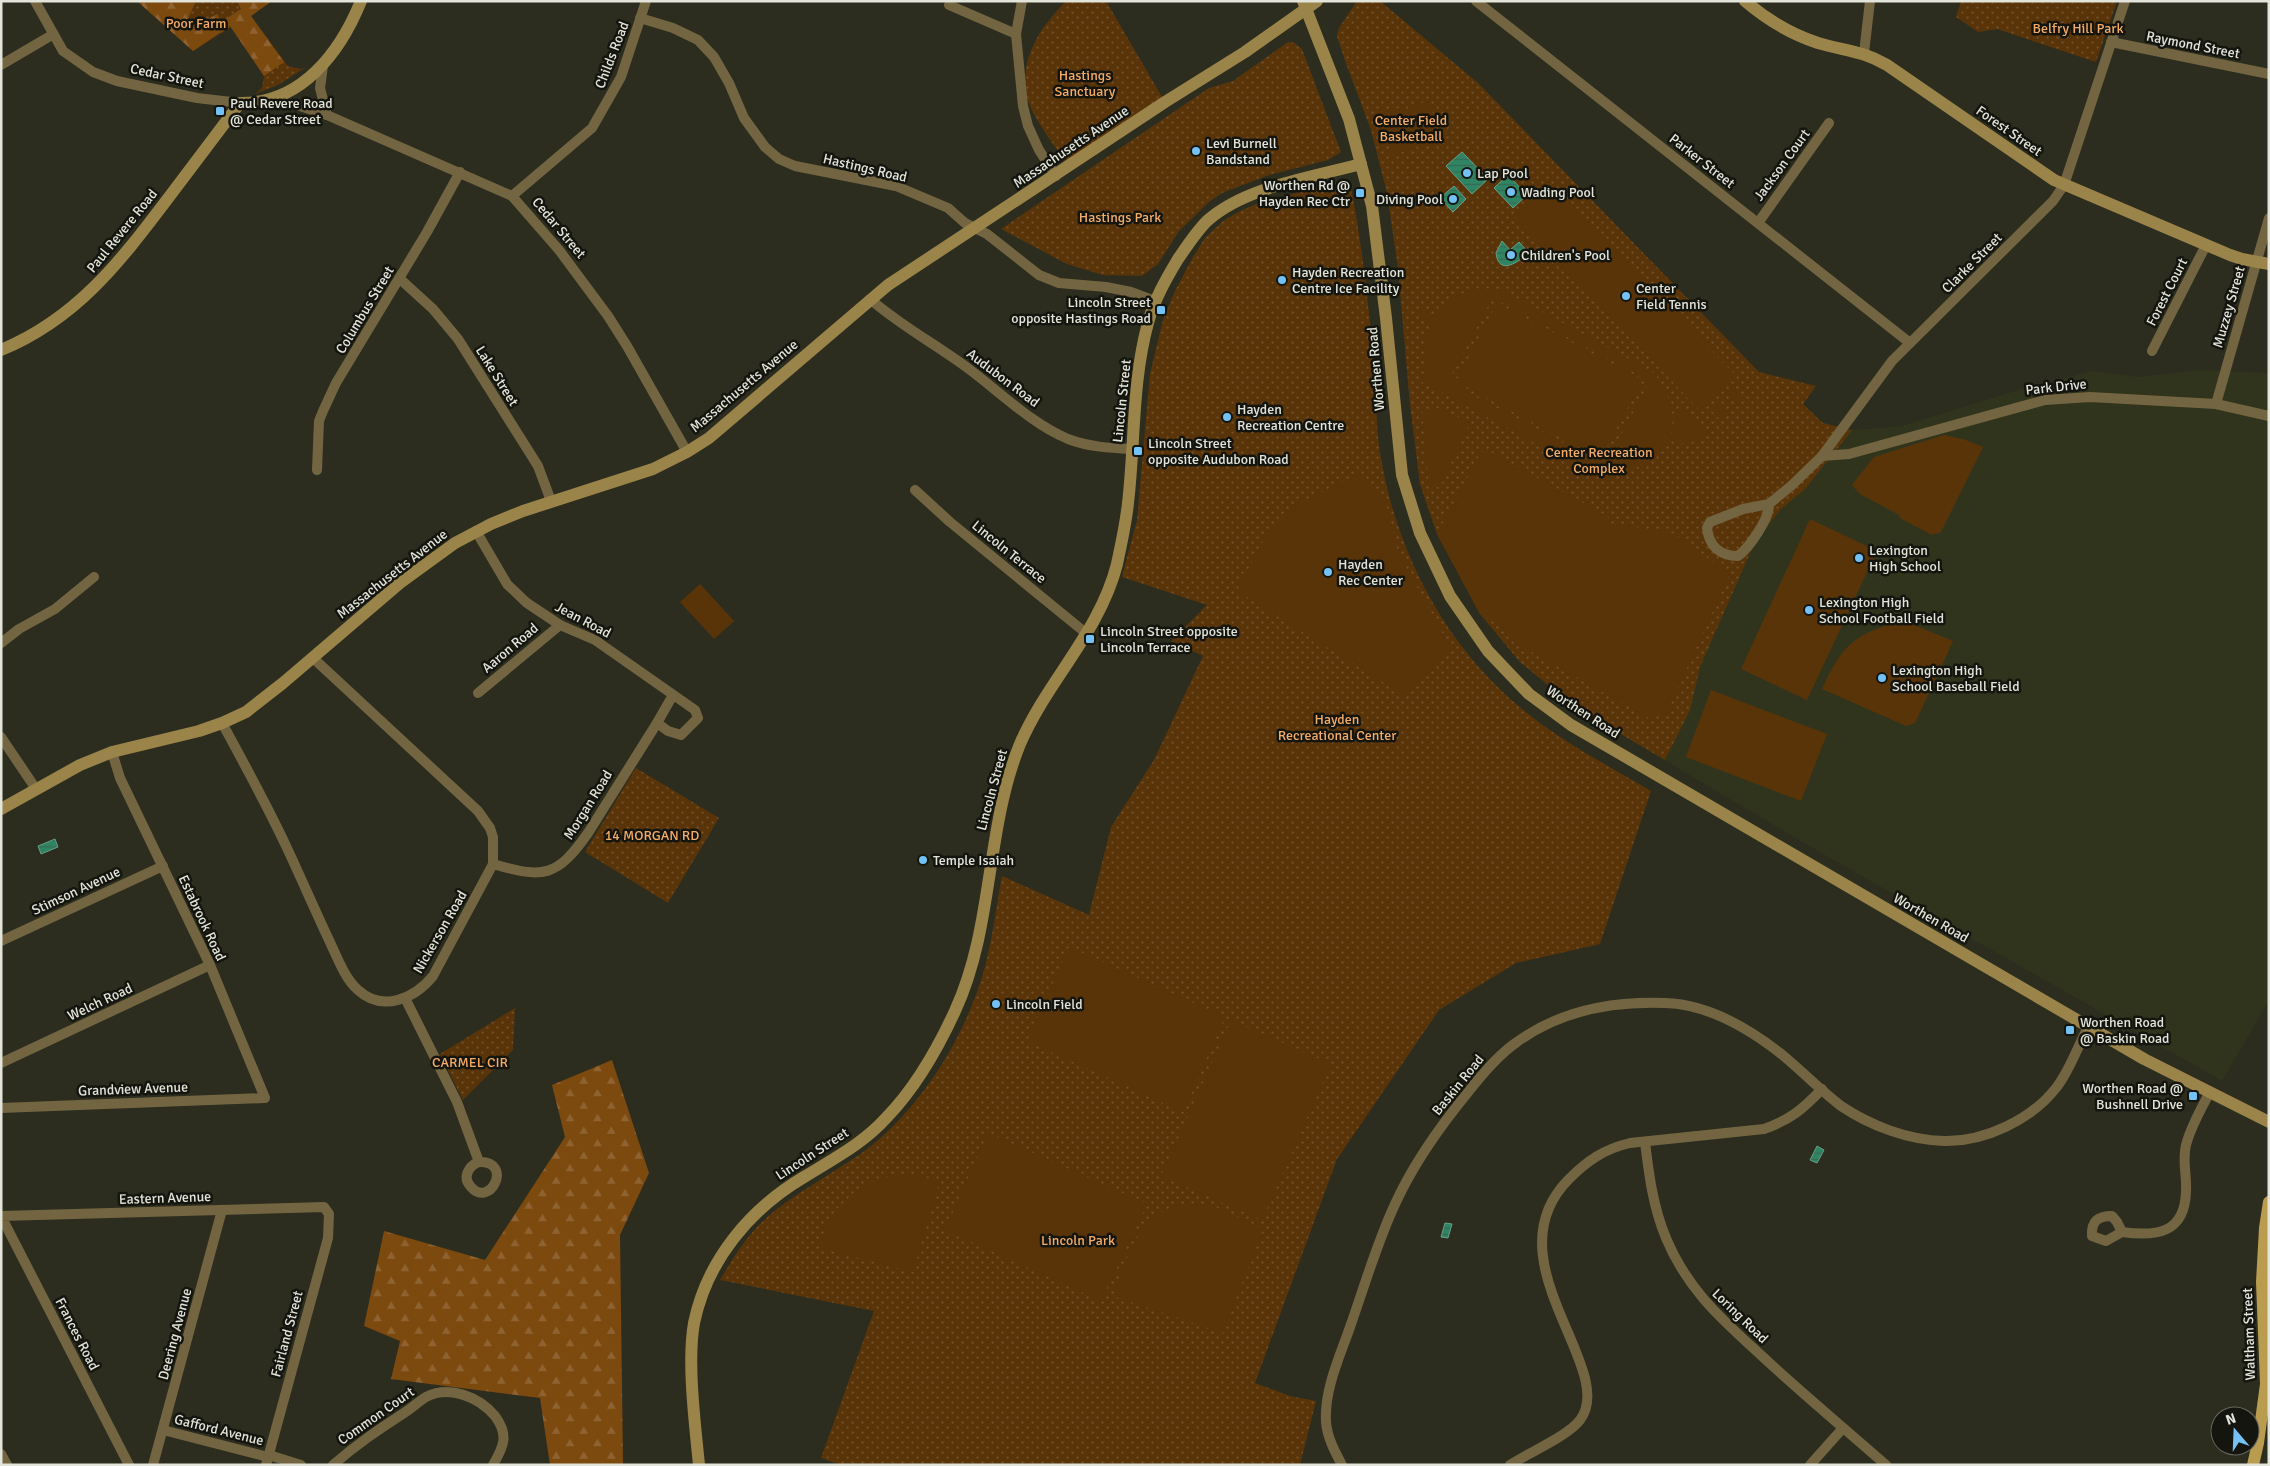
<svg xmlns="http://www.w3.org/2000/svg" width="2270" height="1466" font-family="Signika,sans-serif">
	<defs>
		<pattern id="grass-dots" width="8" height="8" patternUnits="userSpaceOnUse" patternTransform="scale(1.25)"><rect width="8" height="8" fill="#5a3409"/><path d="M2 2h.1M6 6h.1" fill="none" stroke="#72512c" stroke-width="1.8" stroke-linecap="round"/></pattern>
		<pattern id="forest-firs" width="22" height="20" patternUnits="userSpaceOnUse" patternTransform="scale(1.25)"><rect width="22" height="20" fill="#7c490f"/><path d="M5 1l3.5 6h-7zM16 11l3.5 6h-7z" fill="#8e6331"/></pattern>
		<pattern id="water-rules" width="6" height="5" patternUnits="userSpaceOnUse" patternTransform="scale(1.25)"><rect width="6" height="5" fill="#2f8463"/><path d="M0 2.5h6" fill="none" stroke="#376a55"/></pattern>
	</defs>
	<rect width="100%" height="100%" fill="#2c2d1e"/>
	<polygon fill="#31341d" points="1357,1 1380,1 1478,83 1759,372 1816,386 1803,404 1823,423 1852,430 1902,426 2015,391 2093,371 2137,377 2200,370 2269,373 2269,1001 2222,1081 1804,843 1575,707 1520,662 1480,614 1437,534 1420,484 1410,404 1398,268 1387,193 1371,130 1344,58 1337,36 1339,28"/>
	<g fill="url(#grass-dots)">
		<polygon points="137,1 272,1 251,16 288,66 300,69 306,67 278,85 255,94 262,88 264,76 231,27 193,51"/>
		<path d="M 1066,1 L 1106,1 L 1165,102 L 1069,167 C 1058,150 1031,116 1027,97 C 1019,58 1040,28 1066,1 Z"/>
		<polygon points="1357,1 1380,1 1478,83 1759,372 1816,386 1803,404 1823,423 1852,430 1805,489 1781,509 1764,530 1750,553 1700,667 1690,710 1665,760 1575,707 1520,662 1480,614 1437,534 1420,484 1410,404 1398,268 1387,193 1371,130 1344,58 1337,36 1339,28"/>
		<polygon points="1961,1 2117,1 2096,62 1997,29 1978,32 1956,17"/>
		<polygon points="1288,42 1295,43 1302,49 1341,152 1328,160 1269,175 1222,193 1209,202 1179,231 1158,264 1142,276 1103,275 1067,264 1001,229 1209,88 1233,81"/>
		<path d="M 1346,180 L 1350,183 C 1362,242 1368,302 1374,362 C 1377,396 1375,430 1382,464 C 1399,557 1447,647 1521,708 C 1560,741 1607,765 1651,791 L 1600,944 L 1516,963 L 1439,1010 L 1337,1159 L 1255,1383 L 1290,1396 L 1316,1401 L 1300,1465 L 842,1465 L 821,1458 L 874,1311 L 720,1280 C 731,1262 742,1243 757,1227 C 789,1194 835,1174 871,1146 C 927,1101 973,1024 988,954 C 994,928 997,902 1002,876 L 1089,915 L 1111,827 L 1154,760 L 1203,656 L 1171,641 L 1207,605 L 1122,577 L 1137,520 L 1150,374 L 1163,320 L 1174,293 L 1193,257 L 1205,238 L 1223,221 L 1240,211 L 1259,203 Z"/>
		<polygon points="636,768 719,818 668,903 585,852"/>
		<polygon points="515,1008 513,1050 463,1100 440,1054"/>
	</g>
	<g fill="url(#forest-firs)">
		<polygon points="137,1 196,1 188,18 191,25 200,31 210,18 217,14 221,22 241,9 237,1 272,1 251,16 284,62 264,76 230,26 193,51"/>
		<polygon points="612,1060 649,1173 620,1235 623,1465 550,1465 540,1398 391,1379 400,1341 364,1326 384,1231 485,1260 565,1137 552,1085"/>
	</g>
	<g fill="#5a3409" fill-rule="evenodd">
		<polygon points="1430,101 1440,143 1418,148 1408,106"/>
		<polygon points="1404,107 1413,149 1391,154 1381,112"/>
		<polygon points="1550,183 1737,377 1701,412 1515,216"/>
		<path d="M 1480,288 L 1497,289 L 1511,295 L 1653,372 C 1691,418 1672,466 1612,474 L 1607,482 L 1420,381 L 1428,364 C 1424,349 1425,336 1431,322 L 1419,315 L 1422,309 L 1434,315 C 1447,299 1460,293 1480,288 ZM 1492,299 L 1501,302 L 1639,375 L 1649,383 L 1606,463 L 1592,458 L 1459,388 L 1450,378 Z"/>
		<polygon points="1497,303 1643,380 1600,459 1456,381"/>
		<polygon points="1732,386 1745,399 1737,406 1725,393"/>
		<polygon points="1716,402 1728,414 1721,421 1709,408"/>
		<path d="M 1684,403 L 1685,407 L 1707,433 C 1697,443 1683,446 1670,440 L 1674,424 L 1674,410 L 1680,408 L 1680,404 Z"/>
		<polygon points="1437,408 1470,423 1440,487 1429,488 1422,410"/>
		<polygon points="1944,435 1963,439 1983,447 1941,532 1932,535 1900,518 1899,515 1860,494 1852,485 1874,457"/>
		<polygon points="1487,450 1607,516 1611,523 1672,533 1730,574 1666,714 1650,719 1509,639 1504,628 1480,614 1437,534 1481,452"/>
		<polygon points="1357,475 1386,504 1398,552 1450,647 1405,696 1237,591 1270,528 1293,506"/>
		<polygon points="1810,519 1877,551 1807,700 1741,669"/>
		<polygon points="700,584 734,621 714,639 680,602"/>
		<path d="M 1891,624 L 1912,624 L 1953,641 L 1915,723 L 1906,726 L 1822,689 C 1839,652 1850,636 1891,624 Z"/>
		<polygon points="1711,690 1827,734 1801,801 1686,757"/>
		<polygon points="1069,947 1225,1017 1183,1112 1027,1041"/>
		<polygon points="1231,1020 1331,1064 1262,1220 1161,1176"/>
		<polygon points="988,1133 1147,1204 1101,1301 945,1230"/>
		<polygon points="911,1175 940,1180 913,1272 820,1248 826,1225 835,1211 853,1193 879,1178"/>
		<path d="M 1188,1203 L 1211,1205 L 1263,1229 L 1223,1333 L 1113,1296 C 1125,1265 1133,1230 1162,1212 C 1169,1207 1180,1205 1188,1203 Z"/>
	</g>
	<g fill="url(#water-rules)" stroke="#65a187">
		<polygon points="1462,152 1488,179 1472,194 1446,166"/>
		<polygon points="1508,175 1527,195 1513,208 1494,188"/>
		<polygon points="1454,186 1466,199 1453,212 1440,198"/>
		<path d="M 1502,241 L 1510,250 L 1519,242 L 1529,253 C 1519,261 1499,277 1496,253 Z"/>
		<polygon points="55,839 58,847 41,854 38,846"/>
		<polygon points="1817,1146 1824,1150 1817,1163 1810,1160"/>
		<polygon points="1445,1223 1452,1224 1448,1238 1441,1237"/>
	</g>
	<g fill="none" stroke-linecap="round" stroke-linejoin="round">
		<g stroke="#736541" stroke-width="10">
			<polyline points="35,1 63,51 93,72 117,81 197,98 240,103"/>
			<polyline points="1022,1 1016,34 1023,106 1028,126 1039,150 1056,176"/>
			<polyline points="1476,1 1910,343"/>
			<polyline points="949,5 1016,34"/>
			<polyline points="640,18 673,28 698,40 714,57 729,83 744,118 765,147 779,159 795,166 896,186 948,208 965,223 987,234 1039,275 1059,283 1106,287 1131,292 1155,301"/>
			<polyline points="2111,42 2269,74"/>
			<polyline points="1864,53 1870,1"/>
			<polyline points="1,65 52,35"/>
			<polyline points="323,66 320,88 327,115"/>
			<polyline points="269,100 297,105 327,115 512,196 559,250 608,316 627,346 687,452"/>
			<polyline points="512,196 592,128 621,77 646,1"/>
			<polyline points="1758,223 1829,123"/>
			<polyline points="400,279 433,309 458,339 538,466 551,501"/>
			<path d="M 870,299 C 901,326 937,345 969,369 C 1001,393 1032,424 1068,439 C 1089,447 1110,448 1132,449"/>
			<polyline points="2152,351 2206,245"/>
			<polyline points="2216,404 2269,218"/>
			<polyline points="1822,456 1849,454 2045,400 2090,397 2216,404 2269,416"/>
			<polyline points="317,470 319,421 323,411 336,383 427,232 460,172"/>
			<polyline points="915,490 950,522 1087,634"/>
			<path d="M 1769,504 C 1770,518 1749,548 1738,556 C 1720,556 1709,546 1707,528 L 1710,522 L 1743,509 L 1769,504 L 1791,486 L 1822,456 L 1892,361 L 2053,201 L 2064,185 L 2125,1"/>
			<polyline points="476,531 507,584 527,603 560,625 595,640 695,710 698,718 681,735 668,731 657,723 673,695"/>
			<polyline points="1,643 19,629 55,609 94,577"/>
			<polyline points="478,693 560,625"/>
			<path d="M 222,723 C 245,765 267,805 287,848 C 301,878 314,908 328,938 C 336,954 344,978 358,990 C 383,1013 415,998 433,976 L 493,864 L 493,837 L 490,828 L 478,811 L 313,658"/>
			<polyline points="1,737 36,789"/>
			<path d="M 493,864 C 544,879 557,877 588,833 L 657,723"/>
			<polyline points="1,941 163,866"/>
			<path d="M 405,998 L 457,1102 L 479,1162 C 468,1166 462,1178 471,1187 C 490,1209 514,1161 479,1162"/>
			<polyline points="1,1063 210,965"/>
			<polyline points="1,1108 265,1098 210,965 120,778 112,752"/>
			<path d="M 1645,1142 C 1649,1175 1653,1207 1666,1238 C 1688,1291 1723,1320 1763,1357 C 1803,1394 1845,1429 1886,1465"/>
			<path d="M 2122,1232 L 2106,1241 L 2092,1236 C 2091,1221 2098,1216 2112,1216 L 2117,1222 L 2122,1232 C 2157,1237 2185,1233 2186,1191 C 2187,1175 2182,1161 2186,1145 C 2191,1126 2201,1109 2210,1092"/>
			<polyline points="163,1430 268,1457"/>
			<polyline points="1,1454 7,1465"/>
			<polyline points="269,1455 301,1465"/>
			<polyline points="129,1465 1,1216 324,1207 329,1214 328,1238 266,1465"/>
			<polyline points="153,1465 222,1210"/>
			<path d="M 333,1465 C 357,1444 378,1430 404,1413 C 412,1408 418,1402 426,1397 C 450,1385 479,1397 495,1416 C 509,1435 504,1446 493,1465"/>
			<path d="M 1342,1465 C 1335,1452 1327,1437 1326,1422 C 1324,1390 1340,1356 1350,1327 C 1365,1285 1377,1242 1396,1202 C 1414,1163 1441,1125 1469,1091 C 1483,1073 1498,1055 1517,1042 C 1561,1010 1612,1001 1665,1003 C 1706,1004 1748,1028 1780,1053 C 1801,1070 1820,1090 1841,1106 C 1871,1126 1908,1140 1944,1141 C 1984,1142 2031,1120 2056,1088 C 2069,1072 2078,1046 2088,1027"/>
			<path d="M 1510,1465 C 1528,1453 1568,1436 1580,1420 C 1619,1369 1488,1260 1569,1179 C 1587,1161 1604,1149 1630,1143 L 1764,1129 C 1790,1120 1803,1109 1822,1089"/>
			<polyline points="1810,1465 1843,1428"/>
		</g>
		<g stroke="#9b844a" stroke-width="12">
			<polyline points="1303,1 1349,119 1372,206 1386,318 1402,475 1420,533 1450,596 1488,651 1529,694 1571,725 2144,1059 2269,1122"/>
			<path d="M 1745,1 C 1766,19 1791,34 1818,43 C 1845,51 1861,50 1887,65 L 2054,180 L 2230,255 L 2242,259 L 2269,264"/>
			<path d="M 1,350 C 76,319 119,263 166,201 C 191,168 215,136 240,103 C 301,104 340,53 361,1"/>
			<polyline points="1,809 80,765 112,752 199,731 222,723 246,712 283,683 400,583 455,543 491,524 523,511 653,469 687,452 709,438 888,285 1165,102 1245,52 1317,1"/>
			<path d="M 699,1465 C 695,1424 687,1362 694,1323 C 707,1260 750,1209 804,1177 C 833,1159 864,1143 887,1117 C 915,1088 938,1048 955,1011 C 994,927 985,830 1020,744 C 1047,681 1100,632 1117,564 C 1121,545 1126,523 1128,503 C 1135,443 1132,381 1148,323 C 1154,300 1166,279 1178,259 C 1187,246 1196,232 1207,221 C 1244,187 1313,177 1361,164"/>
		</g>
		<polyline stroke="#ba9c4f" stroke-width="12" points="2253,1465 2258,1443 2266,1384 2262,1282 2265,1228 2269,1202"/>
	</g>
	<g fill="#73c1f5" stroke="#14150e" stroke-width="2">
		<rect x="215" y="106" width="10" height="10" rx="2.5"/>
		<circle cx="1196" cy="151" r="5"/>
		<circle cx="1467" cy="173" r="5"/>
		<circle cx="1511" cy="192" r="5"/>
		<rect x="1355" y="188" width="10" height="10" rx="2.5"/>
		<circle cx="1453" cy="199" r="5"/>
		<circle cx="1511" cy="255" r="5"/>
		<circle cx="1282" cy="280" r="5"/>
		<circle cx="1626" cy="296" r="5"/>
		<rect x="1156" y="305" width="10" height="10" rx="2.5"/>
		<circle cx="1227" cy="417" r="5"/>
		<rect x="1133" y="446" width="10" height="10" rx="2.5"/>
		<circle cx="1859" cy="558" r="5"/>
		<circle cx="1328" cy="572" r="5"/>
		<circle cx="1809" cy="610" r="5"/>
		<rect x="1085" y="634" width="10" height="10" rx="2.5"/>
		<circle cx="1882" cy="678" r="5"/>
		<circle cx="923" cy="860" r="5"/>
		<circle cx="996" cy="1004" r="5"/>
		<rect x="2065" y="1025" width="10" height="10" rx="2.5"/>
		<rect x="2188" y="1091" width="10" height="10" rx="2.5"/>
	</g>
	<g text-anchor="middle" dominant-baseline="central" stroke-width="5" stroke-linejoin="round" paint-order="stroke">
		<g font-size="14" fill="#f5ac67" stroke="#14150e">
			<text x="196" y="23">Poor Farm</text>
			<text x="2078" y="28">Belfry Hill Park</text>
			<text x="1085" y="75">Hastings<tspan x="1085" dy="16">Sanctuary</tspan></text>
			<text x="1411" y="120">Center Field<tspan x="1411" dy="16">Basketball</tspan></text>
			<text x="1120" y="217">Hastings Park</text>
			<text x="1599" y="452">Center Recreation<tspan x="1599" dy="16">Complex</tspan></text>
			<text x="1337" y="719">Hayden<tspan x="1337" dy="16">Recreational Center</tspan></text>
			<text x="652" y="835">14 MORGAN RD</text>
			<text x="470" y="1062">CARMEL CIR</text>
			<text x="1078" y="1240">Lincoln Park</text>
		</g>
		<g font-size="14" fill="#e3e4da" stroke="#14150e">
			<text transform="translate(2193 45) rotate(11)">Raymond Street</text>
			<text transform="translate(612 55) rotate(-69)">Childs Road</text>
			<text transform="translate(167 76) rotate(12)">Cedar Street</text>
			<text transform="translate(2009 131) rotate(35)">Forest Street</text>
			<text transform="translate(1071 147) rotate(-34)">Massachusetts Avenue</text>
			<text transform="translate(1702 161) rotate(38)">Parker Street</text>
			<text transform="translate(1782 165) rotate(-54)">Jackson Court</text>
			<text transform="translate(865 168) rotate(13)">Hastings Road</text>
			<text transform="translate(559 228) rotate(50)">Cedar Street</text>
			<text transform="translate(122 231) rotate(-51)">Paul Revere Road</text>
			<text transform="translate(1972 263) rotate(-45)">Clarke Street</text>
			<text transform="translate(2167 292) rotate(-63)">Forest Court</text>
			<text transform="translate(2229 307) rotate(-74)">Muzzey Street</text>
			<text transform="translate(365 310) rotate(-59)">Columbus Street</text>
			<text transform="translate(1376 369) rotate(-95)">Worthen Road</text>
			<text transform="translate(497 376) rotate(58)">Lake Street</text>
			<text transform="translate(1003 378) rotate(37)">Audubon Road</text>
			<text transform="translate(744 386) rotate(-40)">Massachusetts Avenue</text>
			<text transform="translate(2056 387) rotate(-6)">Park Drive</text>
			<text transform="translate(1122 401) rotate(-84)">Lincoln Street</text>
			<text transform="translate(1009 552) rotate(39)">Lincoln Terrace</text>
			<text transform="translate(392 574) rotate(-38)">Massachusetts Avenue</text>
			<text transform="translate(583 620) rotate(28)">Jean Road</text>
			<text transform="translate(510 648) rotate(-40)">Aaron Road</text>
			<text transform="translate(1583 712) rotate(33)">Worthen Road</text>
			<text transform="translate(992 790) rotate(-75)">Lincoln Street</text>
			<text transform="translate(588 805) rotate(-58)">Morgan Road</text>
			<text transform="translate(76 891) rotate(-25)">Stimson Avenue</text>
			<text transform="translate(202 918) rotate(65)">Estabrook Road</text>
			<text transform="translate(1931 918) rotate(30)">Worthen Road</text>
			<text transform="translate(440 932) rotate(-60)">Nickerson Road</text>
			<text transform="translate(100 1002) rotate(-25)">Welch Road</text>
			<text transform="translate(1458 1085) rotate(-51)">Baskin Road</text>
			<text transform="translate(133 1089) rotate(-2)">Grandview Avenue</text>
			<text transform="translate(812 1154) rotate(-33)">Lincoln Street</text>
			<text transform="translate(165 1198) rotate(-2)">Eastern Avenue</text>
			<text transform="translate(1740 1316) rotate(44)">Loring Road</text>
			<text transform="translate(77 1334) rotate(63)">Frances Road</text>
			<text transform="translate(175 1334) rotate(-75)">Deering Avenue</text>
			<text transform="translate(287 1334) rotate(-75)">Fairland Street</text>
			<text transform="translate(2249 1334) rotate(-92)">Waltham Street</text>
			<text transform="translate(376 1416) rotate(-35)">Common Court</text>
			<text transform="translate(219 1430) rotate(14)">Gafford Avenue</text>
		</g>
		<g font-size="14" fill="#e3e4da" stroke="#14150e" text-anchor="start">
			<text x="230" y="103">Paul Revere Road<tspan x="230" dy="16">@ Cedar Street</tspan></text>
			<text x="1206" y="143">Levi Burnell<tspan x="1206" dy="16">Bandstand</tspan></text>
			<text x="1477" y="173">Lap Pool</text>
			<text x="1350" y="185" text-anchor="end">Worthen Rd @<tspan x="1350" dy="16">Hayden Rec Ctr</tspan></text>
			<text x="1521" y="192">Wading Pool</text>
			<text x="1443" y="199" text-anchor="end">Diving Pool</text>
			<text x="1521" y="255">Children's Pool</text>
			<text x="1292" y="272">Hayden Recreation<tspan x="1292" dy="16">Centre Ice Facility</tspan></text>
			<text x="1636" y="288">Center<tspan x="1636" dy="16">Field Tennis</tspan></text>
			<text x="1151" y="302" text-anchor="end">Lincoln Street<tspan x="1151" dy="16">opposite Hastings Road</tspan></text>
			<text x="1237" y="409">Hayden<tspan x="1237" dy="16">Recreation Centre</tspan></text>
			<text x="1148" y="443">Lincoln Street<tspan x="1148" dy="16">opposite Audubon Road</tspan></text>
			<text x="1869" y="550">Lexington<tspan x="1869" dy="16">High School</tspan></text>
			<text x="1338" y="564">Hayden<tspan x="1338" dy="16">Rec Center</tspan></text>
			<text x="1819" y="602">Lexington High<tspan x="1819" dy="16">School Football Field</tspan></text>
			<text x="1100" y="631">Lincoln Street opposite<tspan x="1100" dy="16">Lincoln Terrace</tspan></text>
			<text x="1892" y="670">Lexington High<tspan x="1892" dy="16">School Baseball Field</tspan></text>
			<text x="933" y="860">Temple Isaiah</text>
			<text x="1006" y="1004">Lincoln Field</text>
			<text x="2080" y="1022">Worthen Road<tspan x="2080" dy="16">@ Baskin Road</tspan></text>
			<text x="2183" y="1088" text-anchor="end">Worthen Road @<tspan x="2183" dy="16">Bushnell Drive</tspan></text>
		</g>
	</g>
	<rect width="2270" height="1466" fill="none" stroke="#e3e4da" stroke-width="5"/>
	<g transform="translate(2235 1431) rotate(341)"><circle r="24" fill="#14150e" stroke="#676860"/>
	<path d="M0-4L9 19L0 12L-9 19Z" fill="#73c1f5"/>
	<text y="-8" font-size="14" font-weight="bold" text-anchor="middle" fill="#e3e4da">N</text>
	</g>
</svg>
